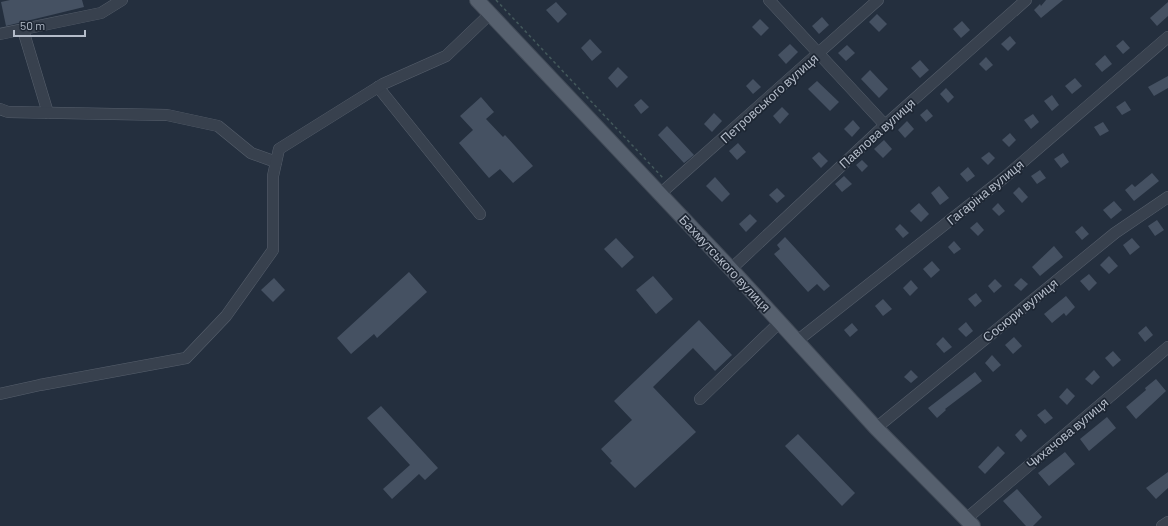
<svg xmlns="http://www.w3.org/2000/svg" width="1168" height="526" font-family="Barlow,sans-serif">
	<rect width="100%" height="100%" fill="#242f3e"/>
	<g fill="#455162">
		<polygon points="10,0 82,0 84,7 6,26 1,2"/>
		<polygon points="1046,0 1063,0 1041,18 1034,10 1040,4 1041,6"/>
		<polygon points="556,2 567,14 558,23 546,10"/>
		<polygon points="1168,2 1168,16 1157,26 1150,18"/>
		<polygon points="877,14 887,24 879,32 869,22"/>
		<polygon points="822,17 829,25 819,34 812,26"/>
		<polygon points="760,19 769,28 761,36 752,27"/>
		<polygon points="962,21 970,30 961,38 953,29"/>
		<polygon points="1010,36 1016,43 1008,51 1001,44"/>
		<polygon points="590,39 602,52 592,61 581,48"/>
		<polygon points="1123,40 1130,48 1123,54 1116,46"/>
		<polygon points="790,44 798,52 786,64 778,55"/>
		<polygon points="847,45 855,53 846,61 838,53"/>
		<polygon points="1105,55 1112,64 1102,72 1095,64"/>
		<polygon points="986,57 993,65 986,71 979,64"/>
		<polygon points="920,60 929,70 920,78 911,68"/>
		<polygon points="618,67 628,77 617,88 608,78"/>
		<polygon points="870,70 888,89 879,98 861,79"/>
		<polygon points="1168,76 1168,88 1154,96 1148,87"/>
		<polygon points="1075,78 1082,86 1072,94 1065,86"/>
		<polygon points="753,79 761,87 753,94 746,86"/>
		<polygon points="817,81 839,102 830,111 808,89"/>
		<polygon points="946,88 954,97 948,103 940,94"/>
		<polygon points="1052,95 1059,105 1052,111 1044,101"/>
		<polygon points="481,97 494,112 486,119 503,137 505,135 533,166 513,183 500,169 489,178 459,143 473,130 460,116"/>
		<polygon points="641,99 649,107 641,114 634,105"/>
		<polygon points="1125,101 1131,110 1122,115 1116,107"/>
		<polygon points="782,107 789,114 780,124 773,116"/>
		<polygon points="927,109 933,116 926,122 920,115"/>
		<polygon points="714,113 722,121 712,132 704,124"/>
		<polygon points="1033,114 1039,122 1031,129 1024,120"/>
		<polygon points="853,120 860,128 852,137 844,129"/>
		<polygon points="907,121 914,129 905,138 898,130"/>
		<polygon points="1103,122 1109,131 1100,136 1094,127"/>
		<polygon points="667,126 694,155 684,163 658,135"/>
		<polygon points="1010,133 1016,140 1009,147 1002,140"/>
		<polygon points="884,140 892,149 883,158 874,149"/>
		<polygon points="738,143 746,152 737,160 729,151"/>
		<polygon points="819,152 828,161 821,168 812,158"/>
		<polygon points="989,152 995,158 988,165 981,158"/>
		<polygon points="1063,153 1069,162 1061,168 1054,159"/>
		<polygon points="862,160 868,166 862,172 856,165"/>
		<polygon points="968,167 975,176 967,182 960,174"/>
		<polygon points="1040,170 1046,178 1037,184 1031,176"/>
		<polygon points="1152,173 1159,181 1134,201 1125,190 1132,184 1135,187"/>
		<polygon points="844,176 852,184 842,192 835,184"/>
		<polygon points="715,177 730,194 722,202 706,186"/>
		<polygon points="939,186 949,198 940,205 931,193"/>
		<polygon points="1019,187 1028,197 1022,203 1013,193"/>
		<polygon points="777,188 785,196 777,203 769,195"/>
		<polygon points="1114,201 1122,210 1111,219 1103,210"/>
		<polygon points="919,203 929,214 921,222 910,211"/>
		<polygon points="998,203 1005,211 999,216 992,209"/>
		<polygon points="750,214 757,221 746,232 739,224"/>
		<polygon points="1157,220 1164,230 1155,236 1148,226"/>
		<polygon points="977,222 984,230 978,236 970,228"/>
		<polygon points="900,224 909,233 903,238 895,229"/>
		<polygon points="1082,226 1089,234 1082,240 1075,232"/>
		<polygon points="785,237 830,286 824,291 817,284 808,292 774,254 780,249 777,245"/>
		<polygon points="616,238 634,257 622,268 604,249"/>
		<polygon points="1132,238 1140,247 1130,255 1123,245"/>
		<polygon points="954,241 961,249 954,254 948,247"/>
		<polygon points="1054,246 1063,257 1040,276 1032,267"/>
		<polygon points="1109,256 1118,266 1109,274 1100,265"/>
		<polygon points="932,261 940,270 931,278 923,269"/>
		<polygon points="409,272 427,292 377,338 374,334 351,354 337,338"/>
		<polygon points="1089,274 1097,283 1089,291 1080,281"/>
		<polygon points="653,276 673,299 656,314 636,290"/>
		<polygon points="274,278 285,290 273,302 261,290"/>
		<polygon points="1021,278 1028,284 1021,291 1014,285"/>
		<polygon points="995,279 1002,286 994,293 988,286"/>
		<polygon points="911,280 918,288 910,296 903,288"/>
		<polygon points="976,293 982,301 975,307 968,299"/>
		<polygon points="1066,296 1075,307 1066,316 1064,313 1052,323 1044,314"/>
		<polygon points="883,299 892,309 883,316 875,306"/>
		<polygon points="699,320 732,355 715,371 693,348 653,387 696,432 635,488 610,463 612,461 601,449 632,420 614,401"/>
		<polygon points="966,322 973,331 966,337 958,329"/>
		<polygon points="852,323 858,330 850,337 844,330"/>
		<polygon points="1146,326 1153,335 1145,342 1138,333"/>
		<polygon points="943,337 952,347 944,353 936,344"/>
		<polygon points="1014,337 1022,346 1013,354 1005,345"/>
		<polygon points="1113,351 1121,360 1113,367 1105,358"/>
		<polygon points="992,355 1001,365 993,372 985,363"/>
		<polygon points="911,370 918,377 911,383 904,377"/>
		<polygon points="1094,370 1100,377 1092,385 1085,379"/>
		<polygon points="975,372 982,381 945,409 946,410 937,418 928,408"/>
		<polygon points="1156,379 1166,391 1136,419 1126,407 1146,390 1145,388"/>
		<polygon points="1067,388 1075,396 1067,405 1059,397"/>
		<polygon points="381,406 438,468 425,480 419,474 392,499 383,489 410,465 367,418"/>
		<polygon points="1045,409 1053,418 1045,424 1037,415"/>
		<polygon points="1107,417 1116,428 1089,451 1080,439"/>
		<polygon points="1021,429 1027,436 1021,442 1015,435"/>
		<polygon points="798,434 855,493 842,506 785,446"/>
		<polygon points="998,446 1005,453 985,474 978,467"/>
		<polygon points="1065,452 1075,464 1049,486 1038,473"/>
		<polygon points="1168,472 1168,488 1156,499 1146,488"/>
		<polygon points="1017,489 1042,517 1033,526 1026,526 1003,501"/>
	</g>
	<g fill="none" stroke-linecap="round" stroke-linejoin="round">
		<g stroke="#565f6c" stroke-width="12">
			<g id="minor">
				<polyline points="769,0 885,125"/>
				<polyline points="23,30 48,113"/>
				<polyline points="0,34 101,13 122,0"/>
				<polyline points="378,87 480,214"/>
				<polyline points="0,109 8,112 167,115 218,126 251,153 276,162"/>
				<polyline points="660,194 878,0"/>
				<polyline points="731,269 885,125 1026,0"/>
				<polyline points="797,341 1005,177 1168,37"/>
				<polyline points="0,394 40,385 186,358 226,316 273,250 273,176 279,149 383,84 446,56 490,14"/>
				<polyline points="700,399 780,322"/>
				<polyline points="876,428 1115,233 1168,197"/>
				<polyline points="966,519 1168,347"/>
				<polyline points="1162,526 1168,522"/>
			</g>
		</g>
		<g stroke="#414a57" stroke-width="16">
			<polyline id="major" points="477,0 731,269 876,428 973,526"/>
		</g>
		<polyline stroke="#44595c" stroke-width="1.5" stroke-dasharray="3 3" stroke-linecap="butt" points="496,0 663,178"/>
		<use href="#minor" stroke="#38414e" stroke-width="11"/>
		<use href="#major" stroke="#56606e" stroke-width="14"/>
	</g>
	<g text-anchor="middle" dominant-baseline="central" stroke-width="3.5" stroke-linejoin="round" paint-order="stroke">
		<g font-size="13" fill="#b4bcc9" stroke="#1d2633">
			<text transform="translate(769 98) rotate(-42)">Петровського вулиця</text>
			<text transform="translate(877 133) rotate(-42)">Павлова вулиця</text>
			<text transform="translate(985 192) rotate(-39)">Гагаріна вулиця</text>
			<text transform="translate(725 263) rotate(47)">Бахмутського вулиця</text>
			<text transform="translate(1020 310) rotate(-39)">Сосюри вулиця</text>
			<text transform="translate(1067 433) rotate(-40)">Чихачова вулиця</text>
		</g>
	</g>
	<path d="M14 30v6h71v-6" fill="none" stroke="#b4bcc9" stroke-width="2"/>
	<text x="20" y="30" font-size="12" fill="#b4bcc9" stroke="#1d2633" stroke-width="3" paint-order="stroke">50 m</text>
</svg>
